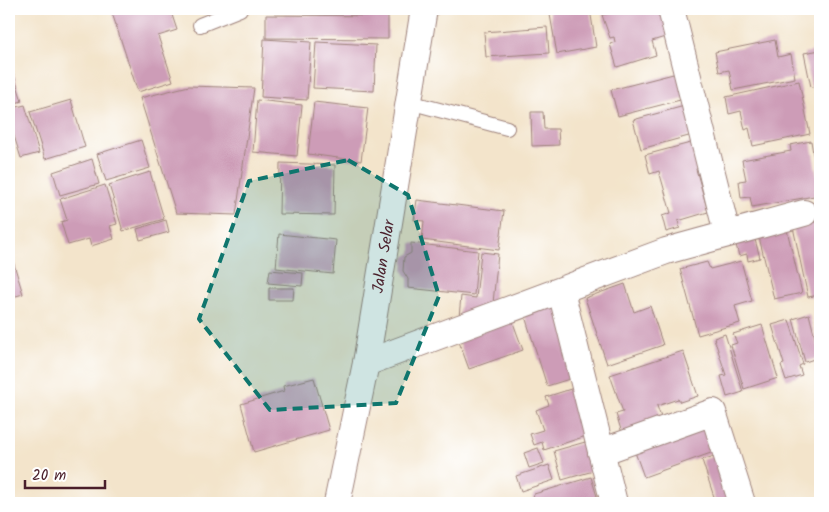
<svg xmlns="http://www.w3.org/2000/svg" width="829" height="512" font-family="Kalam,sans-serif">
	<rect width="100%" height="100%" fill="#fff"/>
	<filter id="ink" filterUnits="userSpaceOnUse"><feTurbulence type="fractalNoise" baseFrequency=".02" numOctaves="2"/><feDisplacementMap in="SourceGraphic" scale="10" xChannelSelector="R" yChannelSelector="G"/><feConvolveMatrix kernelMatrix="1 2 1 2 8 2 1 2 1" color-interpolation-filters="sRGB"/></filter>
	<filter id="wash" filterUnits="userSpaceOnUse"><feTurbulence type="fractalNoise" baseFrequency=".0096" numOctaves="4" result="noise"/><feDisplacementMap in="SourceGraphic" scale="20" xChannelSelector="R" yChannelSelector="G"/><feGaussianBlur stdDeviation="1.12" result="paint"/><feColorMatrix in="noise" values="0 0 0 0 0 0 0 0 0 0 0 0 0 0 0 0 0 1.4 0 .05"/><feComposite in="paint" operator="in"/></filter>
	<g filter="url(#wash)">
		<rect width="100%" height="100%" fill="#f3e4cb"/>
		<g id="blocks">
			<g fill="#cd9cb7">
				<polygon points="125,9 170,9 177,30 158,36 173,81 138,92 112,13"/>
				<polygon points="549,9 590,9 596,47 557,54"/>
				<polygon points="623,9 650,9 651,14 666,9 675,34 652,41 656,55 617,67 610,44 615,42 614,37 610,38 602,15"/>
				<polygon points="266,15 388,16 388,39 266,38"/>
				<polygon points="547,27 549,53 486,57 484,32"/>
				<polygon points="264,39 311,42 307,100 261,97"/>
				<polygon points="775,40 778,57 791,54 795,78 733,90 729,70 719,72 715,52"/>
				<polygon points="316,42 376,45 374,91 313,88"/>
				<polygon points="820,50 820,86 811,87 804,53"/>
				<polygon points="13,72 22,101 9,105 9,74"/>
				<polygon points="681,72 688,98 618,116 611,90"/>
				<polygon points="799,81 810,134 753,146 749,128 745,130 741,111 729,114 726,97"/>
				<polygon points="189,86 254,88 236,215 176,213 140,98"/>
				<polygon points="71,100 85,147 45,159 30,112"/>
				<polygon points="257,100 302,105 297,156 253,152"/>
				<polygon points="314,102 368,108 361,161 308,154"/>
				<polygon points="25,105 39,153 21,158 9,120 9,109"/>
				<polygon points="688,105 696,134 641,149 633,120"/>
				<polygon points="531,112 543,112 544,129 558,129 559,145 532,146"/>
				<polygon points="141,140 150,168 106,181 97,154"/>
				<polygon points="698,141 705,166 696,169 708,212 678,221 680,228 666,232 662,216 671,213 659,171 650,174 645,155"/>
				<polygon points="811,141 820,195 752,207 750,197 741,198 739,181 746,180 742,160 791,151 790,145"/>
				<polygon points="92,159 99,184 60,195 53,172"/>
				<polygon points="280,163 335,165 334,215 279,214"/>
				<polygon points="150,172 164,219 123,231 109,185"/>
				<polygon points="105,185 117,224 110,226 114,239 91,246 89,239 68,245 61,222 67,220 60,199"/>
				<polygon points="417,200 504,211 499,250 422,240 424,221 414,220"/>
				<polygon points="166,220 169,232 140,240 137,229"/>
				<polygon points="820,221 820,295 808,297 793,227"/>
				<polygon points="787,230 802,293 774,299 759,237"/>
				<polygon points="279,234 336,240 333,274 276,268"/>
				<polygon points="754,236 760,258 748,261 747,254 739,256 735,241"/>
				<polygon points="411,243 478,251 474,295 408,288 408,279 403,271 404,257 411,253"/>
				<polygon points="9,248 23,294 9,298"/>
				<polygon points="481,252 498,254 493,303 459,317 461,296 476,298"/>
				<polygon points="741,261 752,301 735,306 740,323 698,335 680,269 707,262 710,269"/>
				<polygon points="270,270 303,273 302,286 268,283"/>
				<polygon points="625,284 634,312 650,306 663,345 607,364 585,298"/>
				<polygon points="269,288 294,288 293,300 269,300"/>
				<polygon points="556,304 579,376 547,386 524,313"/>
				<polygon points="809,314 820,357 805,362 793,319"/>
				<polygon points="512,320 523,350 469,369 458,339"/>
				<polygon points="789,320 803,364 799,366 802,375 786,380 781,365 784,364 772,325"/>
				<polygon points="762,325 778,378 744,389 731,345 737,343 733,334"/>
				<polygon points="725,334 743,392 727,397 721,376 726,375 714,338"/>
				<polygon points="683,351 698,396 680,402 678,399 657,406 663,423 623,436 616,414 623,412 610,375"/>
				<polygon points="314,378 329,430 254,452 241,404 284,391 283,386"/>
				<polygon points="577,387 592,434 544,450 542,442 534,445 530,434 543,430 536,410 549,405 546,397"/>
				<polygon points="721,410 733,445 644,477 631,441"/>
				<polygon points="592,440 600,469 562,480 554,451"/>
				<polygon points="538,448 544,463 529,468 524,453"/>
				<polygon points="733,450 744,503 716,503 702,460"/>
				<polygon points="549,465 554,480 521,491 516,476"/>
				<polygon points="591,477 599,503 532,503 534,494"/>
			</g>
		</g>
	</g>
	<g filter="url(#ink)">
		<use href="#blocks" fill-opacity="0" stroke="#9e827b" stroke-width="1"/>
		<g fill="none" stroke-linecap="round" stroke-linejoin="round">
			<g stroke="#9e827b" stroke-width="16">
				<g id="lane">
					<polyline points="200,25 240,9"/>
					<polyline points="409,102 507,128"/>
				</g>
			</g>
			<g stroke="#9e827b" stroke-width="28">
				<g id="street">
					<polyline points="671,9 727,233"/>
					<polyline points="561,291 614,503"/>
					<polyline points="366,363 666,251 804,213"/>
					<polyline points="601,452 713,412 742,503"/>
					<path id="s1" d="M 337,503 L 366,363 L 424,9"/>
				</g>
			</g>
			<use href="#lane" stroke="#fff" stroke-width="14"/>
			<use href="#street" stroke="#fff" stroke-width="26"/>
		</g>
	</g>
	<path fill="#0f766e" fill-opacity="0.2" stroke="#0f766e" stroke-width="4" stroke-dasharray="10 6" stroke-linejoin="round" d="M 348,160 L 408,195 L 439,296 L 396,403 L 270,410 L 199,319 L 249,181 Z"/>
	<g text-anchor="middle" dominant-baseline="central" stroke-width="5" stroke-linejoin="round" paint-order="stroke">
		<g font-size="16" fill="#4a1f2b" stroke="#fff">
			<text stroke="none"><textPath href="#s1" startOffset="251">Jalan Selar</textPath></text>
		</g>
	</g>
	<rect width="829" height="512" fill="none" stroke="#fff" stroke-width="30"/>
	<path d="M25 480v8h80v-8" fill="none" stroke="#4a1f2b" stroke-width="2.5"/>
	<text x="32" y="480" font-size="15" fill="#4a1f2b" stroke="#ffffff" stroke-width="4" paint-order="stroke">20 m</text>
</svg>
